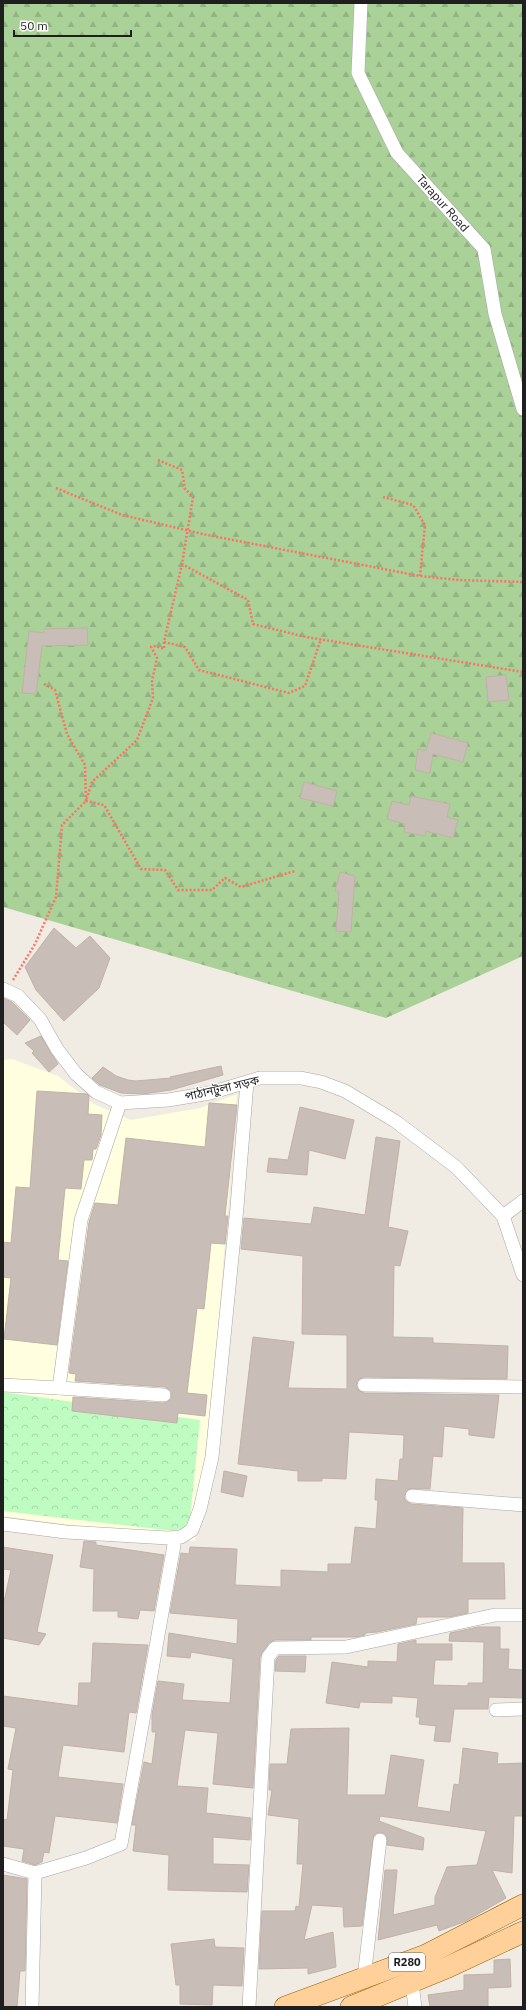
<svg xmlns="http://www.w3.org/2000/svg" width="526" height="2010" font-family="'IBM Plex Sans','Noto Sans Bengali',sans-serif">
	<defs>
		<pattern id="forest-firs" width="22" height="20" patternUnits="userSpaceOnUse"><rect width="22" height="20" fill="#aad197"/><path d="M5 1l3.5 6h-7zM16 11l3.5 6h-7z" fill="#92b382"/></pattern>
		<pattern id="park-crowns" width="20" height="18" patternUnits="userSpaceOnUse"><rect width="20" height="18" fill="#bffcc2"/><path d="M2 6a3 3 0 1 1 6 0M12 15a3 3 0 1 1 6 0" fill="none" stroke="#a4d8a6"/></pattern>
	</defs>
	<rect width="100%" height="100%" fill="#f0ece4"/>
	<polygon fill="#fffede" points="12,1059 58,1076 94,1104 131,1120 200,1108 237,1094 215,1366 195,1541 3,1516 3,1060"/>
	<polygon fill="url(#forest-firs)" points="3,3 523,3 523,956 386,1018 3,907"/>
	<polygon fill="url(#park-crowns)" points="3,1392 200,1420 190,1518 184,1528 174,1531 3,1511"/>
	<g fill="#c8beb7" stroke="#c2b1a6">
		<polygon points="87,628 88,645 42,646 36,694 22,693 29,631 44,633 44,629"/>
		<polygon points="506,675 509,700 488,702 486,677"/>
		<polygon points="431,733 468,743 463,762 433,754 430,773 415,770 418,749 426,751"/>
		<polygon points="304,782 337,791 333,806 300,798"/>
		<polygon points="411,796 450,804 447,817 458,820 453,838 426,831 425,836 404,832 405,824 387,819 392,801 409,805"/>
		<polygon points="340,872 355,876 351,932 336,931 339,892 335,891"/>
		<polygon points="54,928 76,948 90,936 110,958 99,988 64,1021 36,990 25,967"/>
		<polygon points="3,998 12,1002 30,1020 17,1035 3,1022"/>
		<polygon points="41,1036 58,1064 49,1072 32,1053 34,1051 25,1043"/>
		<polygon points="221,1066 223,1075 171,1090 143,1094 121,1093 100,1085 92,1078 103,1067 116,1076 128,1080 136,1081 171,1078 170,1077"/>
		<polygon points="37,1091 87,1094 89,1096 88,1114 102,1115 101,1135 96,1149 93,1149 92,1160 84,1160 81,1189 65,1188 58,1260 68,1261 57,1345 4,1339 11,1278 3,1277 3,1242 11,1243 16,1187 30,1188"/>
		<polygon points="209,1103 237,1105 225,1216 228,1216 225,1244 211,1243 204,1309 197,1308 187,1393 207,1395 205,1416 178,1413 177,1423 72,1411 73,1397 163,1403 171,1399 171,1391 165,1387 75,1381 76,1374 69,1373 89,1222 95,1203 118,1205 126,1138 205,1147"/>
		<polygon points="300,1107 354,1120 345,1159 309,1150 307,1175 267,1172 269,1158 288,1160"/>
		<polygon points="376,1137 400,1141 388,1227 408,1231 400,1266 394,1265 393,1337 433,1338 433,1343 508,1346 507,1379 364,1377 357,1381 357,1389 364,1393 499,1395 494,1438 469,1435 469,1429 444,1426 442,1457 433,1456 430,1489 409,1489 404,1496 405,1500 411,1504 463,1508 462,1563 504,1563 505,1599 468,1599 468,1613 449,1617 417,1617 416,1624 377,1632 365,1633 365,1635 356,1637 311,1637 311,1640 275,1640 269,1643 260,1657 253,1788 213,1784 218,1733 185,1730 177,1786 208,1788 206,1813 251,1818 250,1840 213,1837 213,1864 249,1865 247,1892 168,1890 169,1855 133,1851 136,1825 132,1825 144,1762 152,1764 156,1732 152,1732 152,1715 158,1681 184,1684 182,1700 230,1703 233,1659 191,1652 190,1658 167,1656 169,1633 237,1644 238,1619 170,1613 181,1553 189,1554 190,1547 237,1549 235,1585 281,1587 281,1570 328,1572 328,1564 351,1564 355,1527 376,1529 378,1500 375,1500 376,1479 398,1481 400,1459 403,1459 404,1435 349,1432 346,1479 322,1478 322,1481 298,1481 298,1471 238,1464 253,1337 294,1342 288,1388 347,1389 347,1335 302,1334 303,1256 241,1249 244,1218 311,1224 314,1207 365,1215"/>
		<polygon points="224,1471 247,1476 243,1497 221,1492"/>
		<polygon points="84,1541 96,1542 96,1545 164,1555 154,1611 140,1610 138,1619 118,1617 118,1611 93,1611 94,1569 80,1567"/>
		<polygon points="3,1547 53,1555 37,1632 46,1634 39,1645 3,1638 3,1606 11,1570 3,1569"/>
		<polygon points="478,1627 500,1627 500,1649 509,1649 508,1669 523,1670 523,1698 489,1697 488,1709 454,1709 450,1742 434,1741 436,1726 419,1724 420,1717 416,1717 418,1698 392,1696 392,1703 360,1702 359,1708 326,1703 332,1662 368,1667 368,1661 397,1662 398,1644 416,1640 416,1644 452,1644 452,1660 435,1660 433,1685 468,1686 468,1683 483,1683 484,1642 449,1641 450,1633"/>
		<polygon points="93,1643 148,1645 136,1713 129,1712 124,1752 63,1745 58,1777 123,1784 117,1823 55,1816 49,1853 44,1852 42,1862 35,1865 22,1861 24,1849 3,1846 3,1819 7,1820 13,1770 8,1769 16,1728 3,1726 3,1696 78,1706 79,1683 91,1683"/>
		<polygon points="279,1656 306,1656 305,1672 275,1671 276,1660"/>
		<polygon points="349,1728 347,1795 385,1795 391,1755 424,1760 417,1807 450,1812 454,1784 459,1785 463,1748 498,1753 497,1764 523,1763 523,1816 514,1816 512,1873 492,1870 506,1898 466,1921 439,1931 437,1925 378,1940 385,1870 397,1870 393,1915 435,1905 435,1897 447,1867 477,1865 486,1831 380,1816 379,1821 424,1838 423,1850 387,1845 387,1837 384,1833 377,1833 374,1835 362,1926 344,1927 343,1907 312,1905 304,1940 333,1932 336,1967 308,1974 308,1968 259,1969 262,1911 295,1911 296,1906 299,1907 303,1864 297,1864 299,1819 268,1815 272,1790 269,1790 270,1764 287,1764 291,1729"/>
		<polygon points="3,1875 27,1879 25,1971 20,1971 17,2007 3,2007"/>
		<polygon points="214,1939 215,1947 244,1948 242,1986 213,1985 212,2005 180,2004 180,1985 176,1985 171,1944"/>
		<polygon points="510,1959 511,1987 488,1988 488,2007 430,2007 428,1995 464,1990 464,1975 494,1974 494,1960"/>
	</g>
	<g fill="none" stroke-linecap="round" stroke-linejoin="round">
		<g stroke="#a6a6a6" stroke-width="14">
			<g id="street">
				<polyline points="361,3 358,73 397,153 484,249 495,314 523,409"/>
				<polyline points="3,989 18,996 40,1019 57,1049 76,1074 96,1092 120,1103 168,1100 210,1093 260,1078 301,1078 321,1082 345,1091 395,1121 456,1167 503,1216 523,1275"/>
				<polyline points="503,1216 523,1201"/>
				<polyline points="3,1385 59,1388 81,1220 120,1103"/>
				<polyline points="364,1385 523,1387"/>
				<polyline points="59,1388 164,1395"/>
				<polyline points="412,1496 523,1505"/>
				<polyline points="3,1524 66,1532 168,1538 181,1537 192,1530 200,1509 212,1457 237,1207 247,1082"/>
				<polyline points="496,1710 523,1709"/>
				<polyline points="3,1864 35,1873 32,2007"/>
				<polyline points="35,1873 86,1858 121,1844 174,1545"/>
				<polyline points="364,1978 380,1840"/>
				<polyline points="412,1983 415,2007"/>
				<polyline points="249,2007 268,1657 275,1648 346,1647 495,1615 523,1615"/>
			</g>
		</g>
		<g stroke="#996000" stroke-width="22">
			<g id="primary">
				<polyline points="285,2007 426,1955 523,1905"/>
				<polyline points="351,2007 448,1967 523,1932"/>
			</g>
		</g>
		<g stroke="#ff7066" stroke-width="2.5" stroke-dasharray="2 2" stroke-linecap="butt">
			<polyline points="158,460 182,470 185,489 193,497 182,564 248,600 253,624 306,637 523,672"/>
			<polyline points="56,488 122,515 207,535 420,576 459,580 523,582"/>
			<polyline points="383,497 413,505 425,525 420,576"/>
			<polyline points="182,564 164,642 185,647 199,670 289,693 305,686 321,639"/>
			<polyline points="164,642 164,649 156,646 151,647 157,658 152,681 153,698 137,740 92,782 86,801 104,805 141,869 165,870 178,890 212,890 225,878 241,887 295,871"/>
			<polyline points="13,980 35,944 56,897 62,825 86,801 85,765 67,734 55,690 44,684"/>
		</g>
		<use href="#street" stroke="#fff" stroke-width="13"/>
		<use href="#primary" stroke="#ffd09a" stroke-width="21"/>
	</g>
	<g text-anchor="middle" dominant-baseline="central" stroke-width="3" stroke-linejoin="round" paint-order="stroke">
		<rect fill="#fff" stroke="#626262" stroke-width="1" x="389" y="1953" width="36" height="18" rx="3"/>
		<g font-size="11" font-weight="bold" fill="#1f1f1f">
			<text x="407" y="1962">R280</text>
		</g>
		<g font-size="12" fill="#1f1f1f" stroke="#fff">
			<text transform="translate(443 203) rotate(48)">Tarapur Road</text>
			<text transform="translate(222 1088) rotate(-13)">পাঠানটুলা সড়ক</text>
		</g>
	</g>
	<rect width="526" height="2010" fill="none" stroke="#1f1f1f" stroke-width="8"/>
	<path d="M14 30v6h117v-6" fill="none" stroke="#1f1f1f" stroke-width="2"/>
	<text x="20" y="30" font-size="12" fill="#1f1f1f" stroke="#ffffff" stroke-width="3" paint-order="stroke">50 m</text>
</svg>
